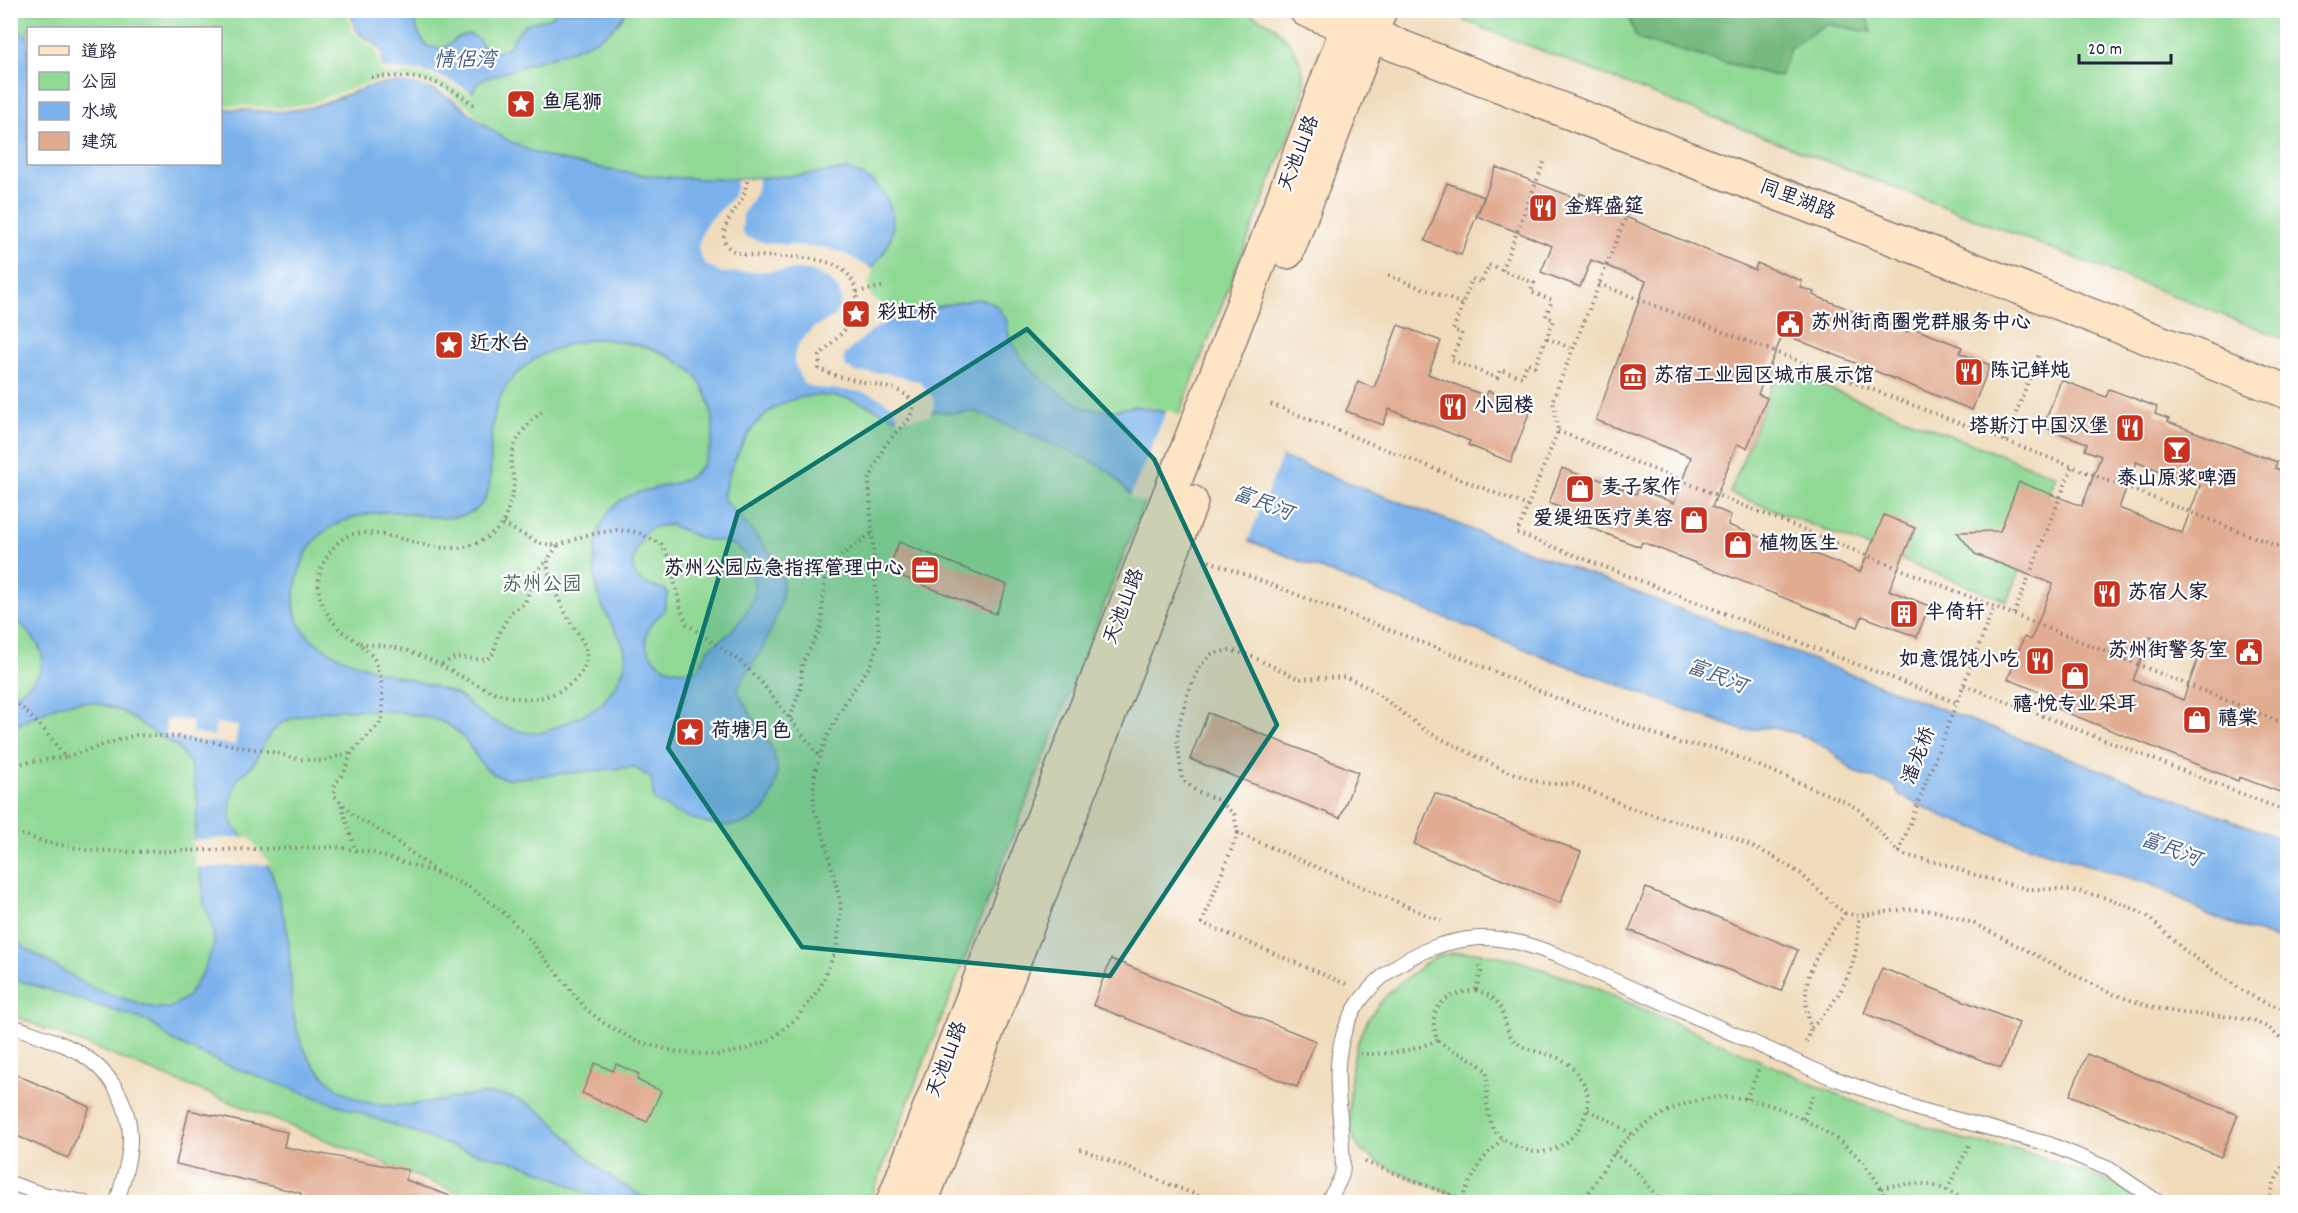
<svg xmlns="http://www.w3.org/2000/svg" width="2298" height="1213" font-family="Dekko,'LXGW WenKai TC',sans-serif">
	<rect width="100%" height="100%" fill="#fff"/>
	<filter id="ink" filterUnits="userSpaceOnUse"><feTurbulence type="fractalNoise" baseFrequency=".0167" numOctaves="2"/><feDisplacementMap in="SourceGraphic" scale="12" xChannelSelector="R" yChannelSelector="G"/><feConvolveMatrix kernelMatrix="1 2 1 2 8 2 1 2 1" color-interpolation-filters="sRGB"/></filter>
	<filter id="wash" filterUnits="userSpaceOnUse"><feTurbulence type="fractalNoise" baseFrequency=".008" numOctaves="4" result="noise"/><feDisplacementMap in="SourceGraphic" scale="24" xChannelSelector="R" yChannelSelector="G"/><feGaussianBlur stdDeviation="1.35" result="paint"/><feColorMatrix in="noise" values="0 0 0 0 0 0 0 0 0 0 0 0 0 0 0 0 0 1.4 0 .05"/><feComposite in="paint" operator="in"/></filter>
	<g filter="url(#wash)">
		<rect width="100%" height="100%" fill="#f0dbbb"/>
		<g fill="#90d995" stroke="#597e68" stroke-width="1.5" fill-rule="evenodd">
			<path d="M 1242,10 L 1274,26 L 1291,45 L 1301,64 L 1305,84 L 1299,109 L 869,1202 L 482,1202 L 11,1015 L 10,11 ZM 28,28 L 220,28 L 220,164 L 28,164 Z"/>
			<polygon points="1458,11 2287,11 2287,340 1465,21"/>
			<polygon points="1778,369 2056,476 2007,601 1730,493"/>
			<path d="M 1474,952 L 1510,958 L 1593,987 L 1850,1100 L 1966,1141 L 2014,1148 L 2086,1173 L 2124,1188 L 2134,1202 L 1477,1202 C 1448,1191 1370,1168 1356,1143 C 1348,1128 1349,1109 1350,1093 C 1351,1040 1368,1005 1412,974 C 1419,969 1426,962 1434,958 C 1446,952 1461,953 1474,952 Z"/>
		</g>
		<polygon fill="#74b97e" stroke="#4b6e5c" stroke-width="1.5" points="1626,11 1865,11 1871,32 1826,24 1790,48 1780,77 1637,39"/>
		<g fill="#7cb2eb" stroke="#4f6a93" stroke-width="1.5" fill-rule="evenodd">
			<path d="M 352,11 L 415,11 C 413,23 419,39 429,47 L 443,48 L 459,37 L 469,34 L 479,39 L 484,49 L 498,52 L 510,46 C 527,8 543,30 557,11 L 626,11 C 611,42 571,50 541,60 C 522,66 503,74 484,79 L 477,84 L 472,93 L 426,72 L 384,69 L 381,66 C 382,61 383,56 381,51 C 374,35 349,42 352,11 Z"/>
			<path d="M 11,24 L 28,37 L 28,164 L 220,164 L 221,108 C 250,111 282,114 311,107 C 347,98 377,76 416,84 C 447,90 465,110 489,128 C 501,138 519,146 533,152 C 551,159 571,162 590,166 C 678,185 759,180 848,170 C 861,173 875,182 883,193 C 895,210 896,230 886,249 C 879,261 866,271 865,285 C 865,289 868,295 869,299 L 884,310 L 901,314 L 975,299 L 986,300 L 997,306 L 1006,319 L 1009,337 L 1023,360 L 1044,381 L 1064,396 L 1085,408 L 1111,411 L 1135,406 L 1164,412 L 2287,841 L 2287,943 L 2207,915 L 2182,899 L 2155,886 L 1999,837 L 1943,816 L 1899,795 L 1895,786 L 1854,772 L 1830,750 L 1799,734 L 1770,727 L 1744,731 L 1560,663 L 1130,494 L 1110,472 L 1091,461 L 976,412 L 950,413 L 937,411 L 901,418 L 893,417 C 878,411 862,401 846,398 C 794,388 758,407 737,455 C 731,469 725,483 723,499 C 738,516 776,553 782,576 C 787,596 772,629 763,647 C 756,662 742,674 738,691 C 748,717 771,735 776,763 C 779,774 775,785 772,795 C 755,847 685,821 654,800 L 651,778 L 634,767 L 507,779 C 473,773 476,737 444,723 C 410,708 309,702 278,726 C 264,737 262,751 253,764 C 249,770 241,773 238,779 C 232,789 229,807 231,819 C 232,830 255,846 263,858 C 273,872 277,889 281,906 C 283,916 287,926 288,936 C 294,989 283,1040 328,1080 C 366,1116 408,1106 455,1098 C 472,1095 488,1092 506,1096 C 542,1104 559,1129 583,1153 C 601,1172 631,1192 655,1202 L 605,1202 L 554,1177 L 519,1163 L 460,1149 L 224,1064 L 173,1041 L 150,1022 L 11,978 L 11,936 L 28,950 L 94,989 L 154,1008 L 170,1008 L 188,996 L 203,972 L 214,945 L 212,923 L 204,905 L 203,889 L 194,839 L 198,802 L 190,763 L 177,747 L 121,711 L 97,703 L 81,702 L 61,704 L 11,728 L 11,696 C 30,688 52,668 38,645 C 31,633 19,623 10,612 ZM 603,339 C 622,343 644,344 662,353 C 672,358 689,367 696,376 C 714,401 720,438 702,465 C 678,502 607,470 596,545 C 593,565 594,586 602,605 C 617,641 641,650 612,690 C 608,695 604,702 599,706 C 593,711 553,729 544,732 C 539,733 529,733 524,732 C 510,729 492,721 480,713 C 471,707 464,698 453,693 C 409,674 292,665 294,600 C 295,582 302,557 313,543 C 329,521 368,511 393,512 C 419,513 449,525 474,511 C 496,497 489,464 491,442 C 492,429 493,414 498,402 C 515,360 561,341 603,339 ZM 671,525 L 702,539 L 725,542 L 736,546 L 746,555 L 751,566 L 754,581 L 754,597 L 745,614 L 729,634 L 709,648 L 699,668 C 659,683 624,638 663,613 L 668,594 L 664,589 C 639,585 624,574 638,547 C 641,542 643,534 648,530 C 654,525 663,526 671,525 Z"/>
		</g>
		<g fill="#f0dbbb">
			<polygon points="349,10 352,11 351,17 355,30 361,37 380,49 382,54 381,66 384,69 411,70 434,74 461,86 472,93 472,95 426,75 411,73 390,74 382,71 379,67 377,51 360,39 352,31 348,18"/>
			<polygon points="400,79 416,81 441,88 469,107 484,124 458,102 439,91 415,84 400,82 381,83 360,88 309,107 281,111 221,108 221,105 281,108 309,104 360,85 381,80"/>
			<polygon points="759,178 756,193 743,214 742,231 746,237 766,243 828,248 847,255 874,270 868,285 871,297 885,307 901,311 917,311 901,314 871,331 845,354 843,361 847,368 859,373 887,373 920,382 933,398 934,407 929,416 897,420 898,415 892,405 874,395 856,391 815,388 805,384 801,379 794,361 795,352 799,343 813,328 834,317 839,307 841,299 839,290 827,278 813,272 798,270 722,273 705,264 700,255 698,246 705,225 731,199 736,188 736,180"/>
			<polygon points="1167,410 1283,454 1247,543 1130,497"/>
			<polygon points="166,720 192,720 192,733 214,736 216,723 238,726 235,745 166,736"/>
			<polygon points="249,837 270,864 196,868 192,840"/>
		</g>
		<g id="blocks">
			<g fill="#e1ab90" fill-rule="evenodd">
				<polygon points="1496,167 1578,199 1580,193 1608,204 1606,209 1755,270 1757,263 1802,281 1800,287 1814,292 1813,295 1907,332 1910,327 1962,347 1960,353 1990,365 1972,410 1783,334 1758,394 1767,398 1747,448 1737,444 1712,507 1731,515 1728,525 1786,547 1787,543 1860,572 1884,515 1915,528 1889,590 1929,606 1917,637 1862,616 1858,627 1642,542 1640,547 1576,522 1579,515 1549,503 1562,468 1595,481 1596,478 1636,494 1638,489 1674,503 1691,457 1596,420 1646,281 1591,260 1580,287 1541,272 1552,246 1477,216"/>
				<polygon points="1447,183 1484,197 1461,255 1425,241"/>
				<polygon points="1398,325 1441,341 1428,374 1486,396 1488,391 1531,408 1511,462 1468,445 1470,441 1389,409 1383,425 1346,411 1358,382 1374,388"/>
				<path d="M 2061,380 L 2106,397 L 2109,389 L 2157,407 L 2155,414 L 2169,419 L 2168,422 L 2277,462 L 2275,468 L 2288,473 L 2288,795 L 2239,777 L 2238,781 L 2043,703 L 2047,695 L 2008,679 L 2024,637 L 2031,640 L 2053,584 L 1975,554 L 1957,532 L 2000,531 L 2019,482 L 2082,506 L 2101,456 L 2085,450 L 2087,443 L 2043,427 ZM 2136,462 L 2200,486 L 2182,533 L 2119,508 ZM 2150,637 L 2199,656 L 2183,700 L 2133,680 Z"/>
				<polygon points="899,542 1007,585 996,614 888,571"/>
				<polygon points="1208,713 1358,772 1340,818 1190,759"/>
				<polygon points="1435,793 1581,852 1560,903 1414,844"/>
				<polygon points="1646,888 1798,950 1781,991 1629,930"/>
				<polygon points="1111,959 1316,1041 1297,1087 1093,1005"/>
				<polygon points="1882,968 2019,1023 2001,1068 1864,1013"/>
				<polygon points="2087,1054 2238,1115 2221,1157 2070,1095"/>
				<polygon points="595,1063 613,1071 616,1064 639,1074 637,1080 661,1091 647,1122 582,1093"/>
				<polygon points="10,1072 90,1107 68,1158 10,1133"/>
				<polygon points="189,1110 287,1132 284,1147 408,1170 406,1180 461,1200 460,1203 299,1203 301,1193 176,1164"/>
			</g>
		</g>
	</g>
	<g filter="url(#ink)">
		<use href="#blocks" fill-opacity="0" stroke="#897e7b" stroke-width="1.5"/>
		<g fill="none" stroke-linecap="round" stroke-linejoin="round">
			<g stroke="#897e7b" stroke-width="16">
				<g id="lane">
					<path d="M 10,1025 C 33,1034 63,1042 83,1055 C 97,1064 106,1073 115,1087 C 140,1129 129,1159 117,1202"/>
					<polyline points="10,1183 39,1193 83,1202"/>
					<path d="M 1327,1202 C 1332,1194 1339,1184 1342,1174 C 1344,1166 1342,1155 1342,1147 C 1341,1119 1335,1082 1339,1055 C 1347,987 1414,942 1479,938 C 1507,937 1533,946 1559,956 L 1828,1076 L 1921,1110 L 2049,1144 L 2109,1169 L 2158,1202"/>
				</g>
			</g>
			<g stroke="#897e7b" stroke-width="36">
				<g id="secondary">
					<polyline points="1306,10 2288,392"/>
					<polyline points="1287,252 1380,10"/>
					<polyline points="893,1202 1219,368 1354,10"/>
					<polyline points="921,1202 1191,502"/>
				</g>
			</g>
			<g stroke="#897e7b" stroke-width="4" stroke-dasharray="1.5 4.5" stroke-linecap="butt">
				<path d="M 371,77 C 415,75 438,77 474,105"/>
				<polyline points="1634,197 1553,399 1558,431 1517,533 1957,703"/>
				<polygon points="1489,265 1534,283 1531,292 1552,300 1546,316 1554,320 1535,366 1527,363 1522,377 1500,370 1497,378 1451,360 1462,333 1453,330 1472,279 1481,283"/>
				<polyline points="1502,270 1544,162"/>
				<polyline points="1388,275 1463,304"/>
				<polyline points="1599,284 2288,550"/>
				<polyline points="857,292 882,287"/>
				<polyline points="1547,338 1573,349"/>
				<polyline points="1271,404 1528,506"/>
				<polyline points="1558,431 2288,725"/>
				<polyline points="2005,441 2039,354"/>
				<polyline points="503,524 537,542 557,546 586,535 617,530 637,532 661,544 669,558 681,610 687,624 742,663 761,682 820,757"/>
				<polyline points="1209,561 1463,658 1556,698 1679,743 1711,747 1731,754 1848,803 1861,811 1894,848 1905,855 1947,865 1968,873 2027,889 2056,889 2077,891 2107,898 2128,906 2147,916 2184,950 2246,993 2266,1003 2288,1010"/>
				<polyline points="2014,614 2072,467"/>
				<path d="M 360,643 C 377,646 397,646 414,653 C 458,669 500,711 550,695 C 564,690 574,683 582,671 C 594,651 579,637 570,621 C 562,607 546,577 548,562 C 549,556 554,551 557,546"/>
				<polyline points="442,664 456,657 486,660 494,653 498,635 511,612 525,603 536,572 548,559"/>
				<polyline points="1964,685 2288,812"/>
				<polyline points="10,696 44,730 65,757 135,735 180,737 214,742 272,752 297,759 323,761 352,752"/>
				<polyline points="790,718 801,687 802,664 821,627 825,577 838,558 872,533"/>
				<polyline points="10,765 65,757"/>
				<polyline points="341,805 355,849"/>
				<path d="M 10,831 L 45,842 L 87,850 L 132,852 L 335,847 L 374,853 L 440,874 L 469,887 L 502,911 L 526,935 L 586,1009 L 604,1023 L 636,1041 L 677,1052 L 717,1055 L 744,1050 L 770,1040 L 797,1018 L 821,986 L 837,947 L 841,905 L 822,829 L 815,811 L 813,794 L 815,772 L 826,739 L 848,697 L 870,666 L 879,640 L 869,480 L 885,445 L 910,418 L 913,408 L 912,402 L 908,396 L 895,389 L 833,375 L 819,369 L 820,356 C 830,342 845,334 852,318 C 856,309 859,297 855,287 C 838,236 737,273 725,242 C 719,227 737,209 743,197 C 745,191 746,185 748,179"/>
				<polyline points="1238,833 1234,814 1218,800 1196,791 1182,779 1177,738 1181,717 1188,693 1200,666 1212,654 1230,650 1251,656 1299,679 1346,677 1373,690 1426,731 1504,770 1535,781 1551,784 1573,784 1639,811 1730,836 1772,856 1801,874 1834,905 1845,913 1858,916 1907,909 1936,911 1973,923 2110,993 2151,1007 2181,1013 2236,1017 2254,1021 2269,1028 2288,1046"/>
				<polyline points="1899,852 1994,606"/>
				<path d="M 437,872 L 390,837 L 353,815 L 334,795 L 335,784 L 344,773 L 352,752 L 382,721 C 383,701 384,678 374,659 C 367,647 353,640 343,632 C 322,613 310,586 325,560 C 331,550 338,539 350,535 C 359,532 369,533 377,534 C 424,540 459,567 501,526 C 505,522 506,515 508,509 C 511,500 515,488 514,478 C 513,474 511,469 511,465 C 511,441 528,422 545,409"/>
				<path d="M 1845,913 C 1819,951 1795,979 1811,1028 C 1842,998 1861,960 1858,916"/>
				<polyline points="1346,984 1202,923 1238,833 1441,921"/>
				<polyline points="1476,990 1481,972 1480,961"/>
				<path d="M 1476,990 C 1482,993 1492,996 1496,1001 C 1507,1013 1503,1032 1516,1042 C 1535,1057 1559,1049 1576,1072 C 1580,1078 1586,1086 1587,1092 C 1592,1120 1568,1152 1538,1152 C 1530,1152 1520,1148 1512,1144 C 1503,1140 1497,1135 1492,1126 C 1485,1110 1487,1089 1487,1072 C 1471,1055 1455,1054 1437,1040 C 1426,1006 1445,994 1476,990 Z"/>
				<polyline points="1806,1042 1811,1028"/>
				<path d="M 1360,1054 C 1390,1054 1409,1053 1437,1040"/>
				<polyline points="1746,1099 1759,1069"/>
				<polyline points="1588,1110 1613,1122 1632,1135"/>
				<polyline points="1803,1119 1814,1094"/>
				<polyline points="1080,1149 1214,1202"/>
				<polyline points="1614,1153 1635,1170 1662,1202"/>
				<polyline points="1365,1162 1469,1202"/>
				<path d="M 1881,1188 C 1916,1181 1936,1180 1966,1202"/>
				<polyline points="1947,1190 1969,1145"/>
				<polyline points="1461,1199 1482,1160 1502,1139"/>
				<path d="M 1583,1202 C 1595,1183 1606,1162 1621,1145 C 1629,1136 1640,1129 1650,1122 C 1706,1083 1760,1094 1817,1127 C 1848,1144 1875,1168 1886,1202"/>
				<polyline points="2269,1202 2274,1183 2288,1155"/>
			</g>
			<use href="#lane" stroke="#fff" stroke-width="14"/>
			<use href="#secondary" stroke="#fde5c5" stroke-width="33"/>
		</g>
	</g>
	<path fill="#0f766e" fill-opacity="0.2" stroke="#0f766e" stroke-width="4.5" stroke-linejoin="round" d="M 1027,329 L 1154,459 L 1277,725 L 1110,976 L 802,947 L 668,748 L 738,512 Z"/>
	<defs>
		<g id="sight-square" transform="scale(1.5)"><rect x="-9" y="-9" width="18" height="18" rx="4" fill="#c8321e" stroke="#fff"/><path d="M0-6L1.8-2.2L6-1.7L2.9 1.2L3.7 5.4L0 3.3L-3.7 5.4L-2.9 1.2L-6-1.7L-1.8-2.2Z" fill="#fff"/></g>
		<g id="restaurant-square" transform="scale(1.5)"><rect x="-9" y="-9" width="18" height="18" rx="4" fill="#c8321e" stroke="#fff"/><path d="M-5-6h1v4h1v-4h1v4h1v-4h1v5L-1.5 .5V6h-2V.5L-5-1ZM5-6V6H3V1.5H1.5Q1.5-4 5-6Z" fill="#fff"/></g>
		<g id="civic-square" transform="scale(1.5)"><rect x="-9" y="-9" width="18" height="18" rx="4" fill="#c8321e" stroke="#fff"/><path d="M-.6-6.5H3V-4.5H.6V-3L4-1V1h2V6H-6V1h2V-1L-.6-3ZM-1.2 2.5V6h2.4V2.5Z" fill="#fff"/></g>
		<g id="museum-square" transform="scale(1.5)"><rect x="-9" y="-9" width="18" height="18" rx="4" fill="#c8321e" stroke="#fff"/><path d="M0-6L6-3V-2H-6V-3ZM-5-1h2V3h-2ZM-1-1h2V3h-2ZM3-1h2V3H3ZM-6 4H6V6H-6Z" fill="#fff"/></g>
		<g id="bar-square" transform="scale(1.5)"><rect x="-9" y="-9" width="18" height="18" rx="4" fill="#c8321e" stroke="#fff"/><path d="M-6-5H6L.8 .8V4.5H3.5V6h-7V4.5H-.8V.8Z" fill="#fff"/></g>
		<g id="shop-square" transform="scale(1.5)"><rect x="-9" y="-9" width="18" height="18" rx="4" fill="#c8321e" stroke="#fff"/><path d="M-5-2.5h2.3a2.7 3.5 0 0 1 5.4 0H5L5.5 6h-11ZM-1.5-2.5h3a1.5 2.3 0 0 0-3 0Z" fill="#fff"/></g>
		<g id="office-square" transform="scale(1.5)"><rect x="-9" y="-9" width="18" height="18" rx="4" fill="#c8321e" stroke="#fff"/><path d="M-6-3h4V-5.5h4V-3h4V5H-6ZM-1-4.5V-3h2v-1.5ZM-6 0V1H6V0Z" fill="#fff"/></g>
		<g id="building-square" transform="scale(1.5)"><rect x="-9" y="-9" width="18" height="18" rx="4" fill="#c8321e" stroke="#fff"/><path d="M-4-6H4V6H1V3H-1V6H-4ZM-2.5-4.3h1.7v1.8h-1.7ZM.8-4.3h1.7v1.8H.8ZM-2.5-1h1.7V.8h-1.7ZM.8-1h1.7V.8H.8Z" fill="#fff"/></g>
	</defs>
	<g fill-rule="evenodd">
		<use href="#sight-square" x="521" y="104"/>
		<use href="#restaurant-square" x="1543" y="208"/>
		<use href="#sight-square" x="856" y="314"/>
		<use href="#civic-square" x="1790" y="324"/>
		<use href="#sight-square" x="449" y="345"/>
		<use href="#restaurant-square" x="1969" y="372"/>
		<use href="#museum-square" x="1633" y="377"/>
		<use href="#restaurant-square" x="1453" y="407"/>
		<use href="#restaurant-square" x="2130" y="428"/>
		<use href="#bar-square" x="2177" y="450"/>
		<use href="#shop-square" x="1580" y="489"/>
		<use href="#shop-square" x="1694" y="520"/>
		<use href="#shop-square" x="1738" y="545"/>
		<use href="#office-square" x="925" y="570"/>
		<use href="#restaurant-square" x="2107" y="594"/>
		<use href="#building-square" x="1904" y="614"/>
		<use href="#civic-square" x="2249" y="652"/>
		<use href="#restaurant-square" x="2040" y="661"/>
		<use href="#shop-square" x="2075" y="676"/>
		<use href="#shop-square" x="2197" y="720"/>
		<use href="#sight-square" x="690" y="732"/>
	</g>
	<g text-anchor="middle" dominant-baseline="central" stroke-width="4.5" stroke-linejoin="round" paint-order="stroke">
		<g font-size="20" font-weight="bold" fill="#22223b" stroke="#fff" text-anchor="start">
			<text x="542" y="104">鱼尾狮</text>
			<text x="1564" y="208">金辉盛筵</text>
			<text x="877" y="314">彩虹桥</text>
			<text x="1811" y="324">苏州街商圈党群服务中心</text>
			<text x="470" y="345">近水台</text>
			<text x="1990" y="372">陈记鲜炖</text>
			<text x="1654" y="377">苏宿工业园区城市展示馆</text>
			<text x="1474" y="407">小园楼</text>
			<text x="2109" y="428" text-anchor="end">塔斯汀中国汉堡</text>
			<text x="2177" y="480" text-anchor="middle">泰山原浆啤酒</text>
			<text x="1601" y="489">麦子家作</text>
			<text x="1673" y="520" text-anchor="end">爱缇纽医疗美容</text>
			<text x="1759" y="545">植物医生</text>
			<text x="904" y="570" text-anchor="end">苏州公园应急指挥管理中心</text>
			<text x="2128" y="594">苏宿人家</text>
			<text x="1925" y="614">半倚轩</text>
			<text x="2228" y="652" text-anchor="end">苏州街警务室</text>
			<text x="2019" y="661" text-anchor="end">如意馄饨小吃</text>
			<text x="2075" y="706" text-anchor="middle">禧·悦专业采耳</text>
			<text x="2218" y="720">禧棠</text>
			<text x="711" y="732">荷塘月色</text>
		</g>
		<g font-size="20" fill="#22223b" stroke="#fff">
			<text transform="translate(1300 154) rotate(-69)">天池山路</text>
			<text transform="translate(1797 201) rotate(21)">同里湖路</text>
			<text transform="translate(1125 607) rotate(-69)">天池山路</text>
			<text transform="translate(1920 756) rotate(-69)">潘龙桥</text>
			<text transform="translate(948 1060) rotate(-69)">天池山路</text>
		</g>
		<g font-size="20" fill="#48625a" stroke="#fff">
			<text x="542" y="586">苏州公园</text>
		</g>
		<g font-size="21" font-style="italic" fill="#465c81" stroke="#fff">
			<text x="465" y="62">情侣湾</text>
			<text transform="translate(1262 505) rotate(21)">富民河</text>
			<text transform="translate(1716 678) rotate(21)">富民河</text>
			<text transform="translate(2170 851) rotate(21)">富民河</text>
		</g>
	</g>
	<rect width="2298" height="1213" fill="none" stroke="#fff" stroke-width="36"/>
	<rect x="27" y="27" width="195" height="138" fill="#ffffff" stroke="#a7a7b1" stroke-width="1.5"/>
	<rect x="39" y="46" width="30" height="9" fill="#fde5c5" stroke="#a7a7b1" stroke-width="1.5"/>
	<text x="81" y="57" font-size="18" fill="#22223b">道路</text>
	<rect x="39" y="72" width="30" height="18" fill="#90d995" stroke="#a7a7b1" stroke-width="1.5"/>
	<text x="81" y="87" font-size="18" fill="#22223b">公园</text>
	<rect x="39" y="102" width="30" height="18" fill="#7cb2eb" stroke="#a7a7b1" stroke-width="1.5"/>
	<text x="81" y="117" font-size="18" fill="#22223b">水域</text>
	<rect x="39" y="132" width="30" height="18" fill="#e1ab90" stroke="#a7a7b1" stroke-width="1.5"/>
	<text x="81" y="147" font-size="18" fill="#22223b">建筑</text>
	<path d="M2079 54v9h92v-9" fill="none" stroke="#22223b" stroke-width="3"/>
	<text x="2088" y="54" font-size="18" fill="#22223b" stroke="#ffffff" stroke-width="4.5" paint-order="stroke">20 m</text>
</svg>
